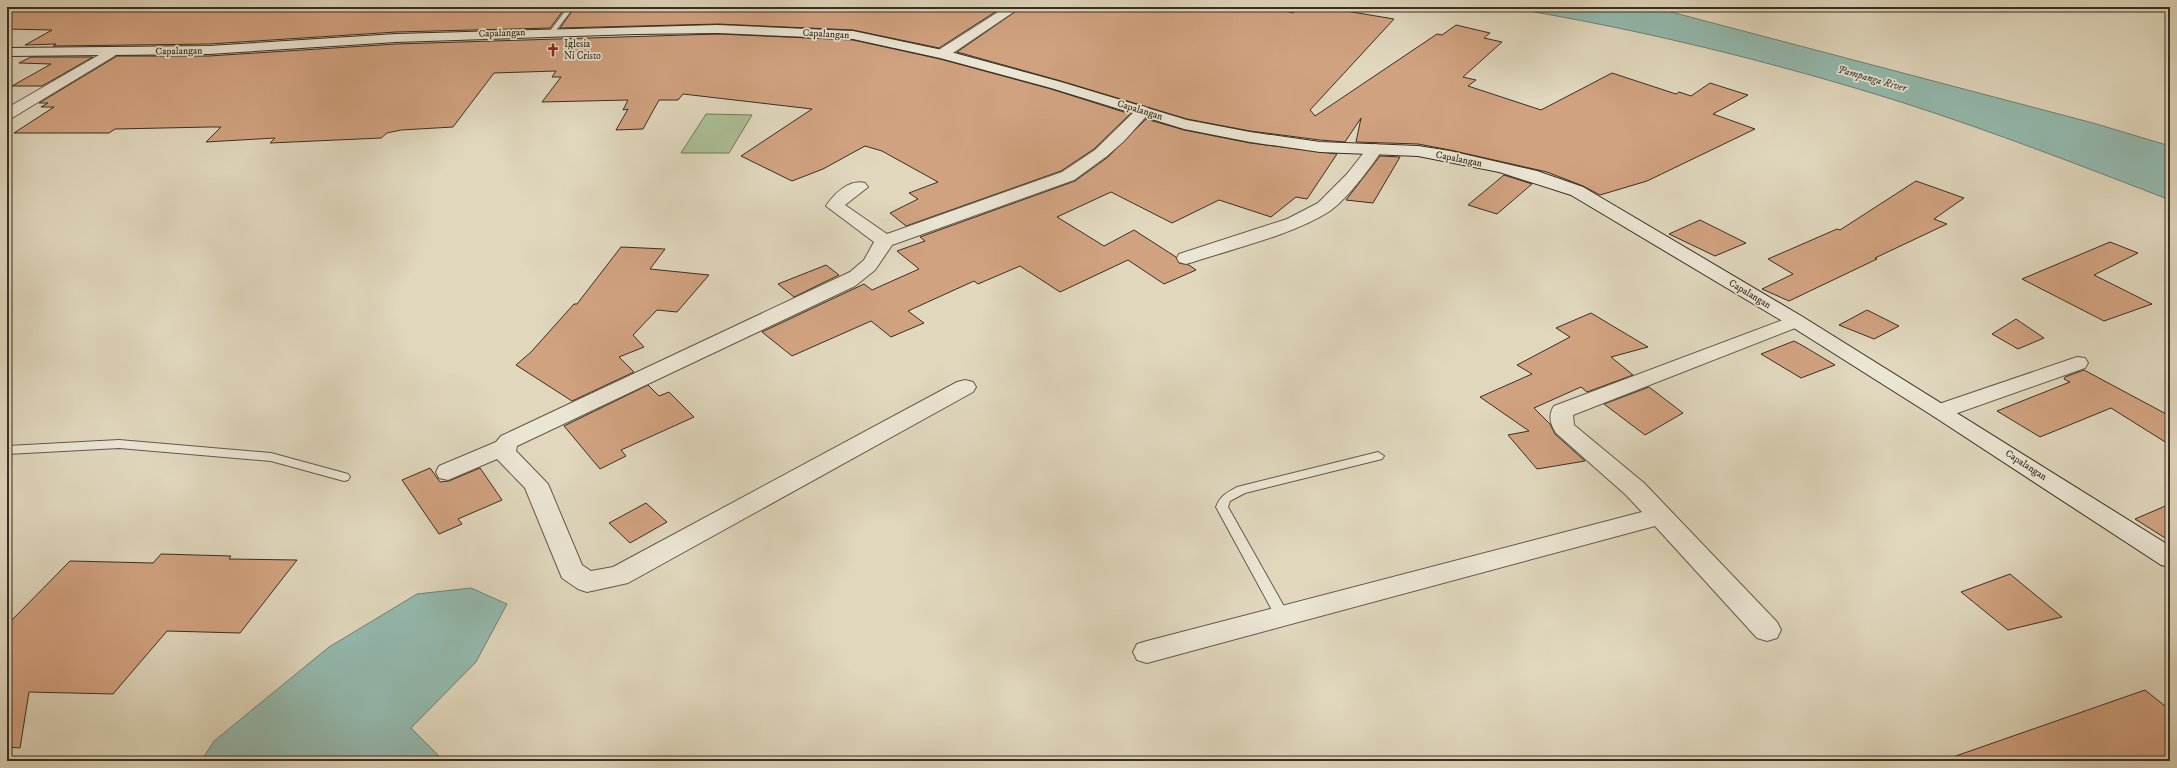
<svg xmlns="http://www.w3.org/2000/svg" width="2177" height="768" font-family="'IM FELL DW Pica',serif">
	<rect width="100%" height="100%" fill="#e0d7bd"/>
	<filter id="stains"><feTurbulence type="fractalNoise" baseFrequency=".005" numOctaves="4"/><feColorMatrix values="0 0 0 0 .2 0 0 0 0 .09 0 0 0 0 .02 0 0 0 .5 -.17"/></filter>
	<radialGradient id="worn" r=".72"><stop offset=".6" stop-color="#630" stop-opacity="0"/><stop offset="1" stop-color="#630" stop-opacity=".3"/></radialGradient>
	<polygon fill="#abbf96" stroke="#72775c" points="706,114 752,115 729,153 681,153"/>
	<g fill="#94baaf" stroke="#708276">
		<path d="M 1505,7 L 1652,7 L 2093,123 L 2170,146 L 2170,200 C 2082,166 1994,132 1904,103 C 1774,62 1640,29 1505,7 Z"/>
		<polygon points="471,588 507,604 476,662 411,728 444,761 201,761 214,741 329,647 417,594"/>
	</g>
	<g fill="#d1a280" stroke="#392f21">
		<polygon points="7,7 241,7 238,9 292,7 566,7 550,28 396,32 209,44 53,46 56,44 25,45 52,30 7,29"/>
		<polygon points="575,7 1003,7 939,48 853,30 718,24 560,28"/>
		<polygon points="1022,7 1271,7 1293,13 1298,7 1322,7 1394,19 1310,110 1315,116 1437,34 1442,35 1456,25 1490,33 1484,38 1502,42 1463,77 1476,80 1468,86 1541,110 1612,73 1676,94 1679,92 1691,96 1710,83 1748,95 1713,114 1755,129 1647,181 1600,195 1583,186 1547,172 1450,150 1418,144 1356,142 1361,118 1345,142 1320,140 1250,131 1187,119 1061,81 957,52"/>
		<polygon points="718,34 853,40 940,59 1051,89 1130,114 1094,149 1061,171 906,226 890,213 918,199 909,193 938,182 882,151 865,146 823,169 792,181 741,156 812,109 683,94 678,100 659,100 643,129 616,130 628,109 623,110 628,100 542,102 561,77 552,77 556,71 494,73 453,127 401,130 387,133 381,138 270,143 275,138 206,142 221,127 210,127 115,129 109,133 14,133 54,107 41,107 48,103 39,103 117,56 209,56 396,44"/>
		<polygon points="31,57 93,57 42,86 12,86 51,64 19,63"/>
		<polygon points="1146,119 1184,130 1250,143 1337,154 1307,199 1296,197 1271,217 1219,200 1172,223 1111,192 1057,217 1104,246 1134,230 1176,257 1179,263 1189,265 1196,270 1164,284 1128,260 1060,292 1020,266 978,284 974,281 908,311 924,323 891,337 871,321 792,356 762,332 864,284 872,290 919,269 897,251 925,241 920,237 1075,181 1108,157"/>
		<polygon points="1380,156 1400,157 1373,203 1346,200"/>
		<polygon points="1504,175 1532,184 1497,214 1468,205"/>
		<polygon points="1916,181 1964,198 1934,219 1947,224 1875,258 1877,259 1789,301 1762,289 1793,274 1768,259 1837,229 1840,230"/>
		<polygon points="1700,220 1746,243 1715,256 1669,234"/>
		<polygon points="2110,242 2138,253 2094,275 2152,304 2104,321 2022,279"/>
		<polygon points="621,247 665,249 650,269 709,275 677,312 657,310 633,335 644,347 619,357 634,372 572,401 516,365 531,352 574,304 577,304"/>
		<polygon points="826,265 839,275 794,297 778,284"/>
		<polygon points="1867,310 1899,326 1874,339 1839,325"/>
		<polygon points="1591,313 1648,347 1611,357 1633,375 1587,392 1581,387 1534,408 1550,424 1555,434 1585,461 1537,469 1508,435 1529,431 1480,397 1532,374 1517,365 1570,337 1556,328"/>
		<polygon points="2016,319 2044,338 2018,349 1992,334"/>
		<polygon points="1794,341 1805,347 1835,365 1801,378 1761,354"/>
		<polygon points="2084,370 2170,416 2170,445 2111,408 2040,437 1997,411 2070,382 2064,379 2065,377"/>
		<polygon points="648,385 659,396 669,392 694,417 621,450 626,456 600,469 564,426"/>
		<polygon points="1649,387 1683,413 1645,435 1604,404"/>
		<polygon points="430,468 440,482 449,481 480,468 502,500 458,519 462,524 439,534 402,480"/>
		<polygon points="646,503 667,522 630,543 609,523"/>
		<polygon points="2170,504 2170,541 2135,519"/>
		<polygon points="161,554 231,556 229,559 297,560 240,633 167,631 113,694 29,692 20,748 7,747 7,625 70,561 153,563"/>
		<polygon points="2010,574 2062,617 2008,630 1961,592"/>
		<polygon points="2145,690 2170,710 2170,757 2159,761 1950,761 1950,758"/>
	</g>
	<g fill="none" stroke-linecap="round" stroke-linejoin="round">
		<g stroke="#635948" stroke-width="2">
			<g id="lane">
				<polygon points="568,7 574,7 555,32 551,32 550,31"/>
				<polygon points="119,440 271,453 348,474 350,477 348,480 344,481 271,461 119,448 7,454 7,446"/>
				<path d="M 1378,452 L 1384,456 L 1382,459 L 1245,493 L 1230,501 L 1228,507 L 1290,617 L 1288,621 L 1283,622 L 1278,621 L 1216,507 C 1220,496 1226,493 1237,487 Z"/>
			</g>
		</g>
		<g stroke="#635948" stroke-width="2">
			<g id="street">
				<polygon points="1006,7 1021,7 947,57 937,57 935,54 937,51"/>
				<polygon points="111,48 118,52 116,55 12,118 7,120 7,108"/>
				<path d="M 1143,106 L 1148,108 L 1151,111 L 1124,141 L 1107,156 L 1074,180 L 892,245 L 875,270 L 855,286 L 517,446 L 516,451 L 548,484 L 582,565 L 591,571 L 613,567 L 957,382 L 965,380 L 973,382 L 976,387 L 973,392 L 628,583 L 587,592 L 578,589 L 562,578 L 525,488 L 497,459 L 448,480 L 439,478 L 436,472 L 439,466 L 496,442 L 501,436 L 850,272 L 864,260 L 874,242 L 826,206 C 834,194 849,179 865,183 L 868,187 L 845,205 L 887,234 L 1062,172 L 1095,150 L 1138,108 Z"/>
				<path d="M 1375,144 L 1381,146 L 1383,149 C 1370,168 1348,198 1330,211 C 1295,234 1233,249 1193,262 L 1186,264 L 1179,262 L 1177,258 L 1179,254 L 1287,219 L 1318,203 L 1347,174 L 1369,146 Z"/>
				<path d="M 1796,315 L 1803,317 L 1806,321 L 1803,325 L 1573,415 L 1574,425 L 1644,483 L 1777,622 L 1781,630 L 1777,638 L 1767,641 L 1757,638 L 1655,526 L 1147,663 L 1137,660 L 1133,652 L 1137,644 L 1147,641 L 1642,512 L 1626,495 L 1556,433 C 1550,424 1548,415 1554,406 Z"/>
				<polygon points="2077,357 2085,358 2088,363 2085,368 1949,416 1941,418 1933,416 1930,411 1933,406"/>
			</g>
		</g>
		<g stroke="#392f21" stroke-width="2">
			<polygon id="secondary" points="718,25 853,31 947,51 1061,82 1187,120 1250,132 1320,142 1418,146 1450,151 1537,171 1583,187 1803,317 2170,546 2170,567 2161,565 1933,416 1789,325 1571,195 1499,172 1418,156 1320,152 1250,142 1184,129 1051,88 940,58 853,39 718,33 635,34 396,42 209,54 7,56 7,48 209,46 396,34"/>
		</g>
		<use href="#lane" fill="#ebe5d4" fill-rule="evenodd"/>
		<use href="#street" fill="#ebe5d4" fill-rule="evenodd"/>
		<use href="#secondary" fill="#ebe5d4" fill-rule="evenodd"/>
	</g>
	<defs>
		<g id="church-bare" transform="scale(1.08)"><path d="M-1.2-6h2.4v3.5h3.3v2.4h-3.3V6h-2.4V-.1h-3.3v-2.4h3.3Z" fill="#8f2418" stroke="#ebe5d4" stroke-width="2.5" paint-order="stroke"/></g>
	</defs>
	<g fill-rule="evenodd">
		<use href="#church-bare" x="553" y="50"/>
	</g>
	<g text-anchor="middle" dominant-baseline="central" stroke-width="3.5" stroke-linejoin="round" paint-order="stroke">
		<g font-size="10" fill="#392f21" stroke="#ebe5d4">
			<text transform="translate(502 33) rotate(-2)">Capalangan</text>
			<text transform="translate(826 34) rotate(3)">Capalangan</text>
			<text transform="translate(179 51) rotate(-1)">Capalangan</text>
			<text transform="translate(1140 110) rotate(17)">Capalangan</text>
			<text transform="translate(1459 159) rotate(11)">Capalangan</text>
			<text transform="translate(1750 294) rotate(31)">Capalangan</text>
			<text transform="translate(2026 465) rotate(33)">Capalangan</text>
		</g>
		<g font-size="10" fill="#392f21" stroke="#ebe5d4" text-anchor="start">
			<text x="564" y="44">Iglesia<tspan x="564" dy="12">Ni Cristo</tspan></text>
		</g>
		<g font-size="11" font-style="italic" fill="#4b4b3d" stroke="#ebe5d4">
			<text transform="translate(1872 79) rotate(16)">Pampanga River</text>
		</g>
	</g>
	<rect width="2177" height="768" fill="none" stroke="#e0d7bd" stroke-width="24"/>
	<rect x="8" y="8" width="2161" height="752" fill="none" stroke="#392f21" stroke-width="2"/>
	<rect x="12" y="12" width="2153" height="744" fill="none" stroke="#392f21"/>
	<rect width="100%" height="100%" filter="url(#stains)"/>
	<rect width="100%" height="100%" fill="url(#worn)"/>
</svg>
